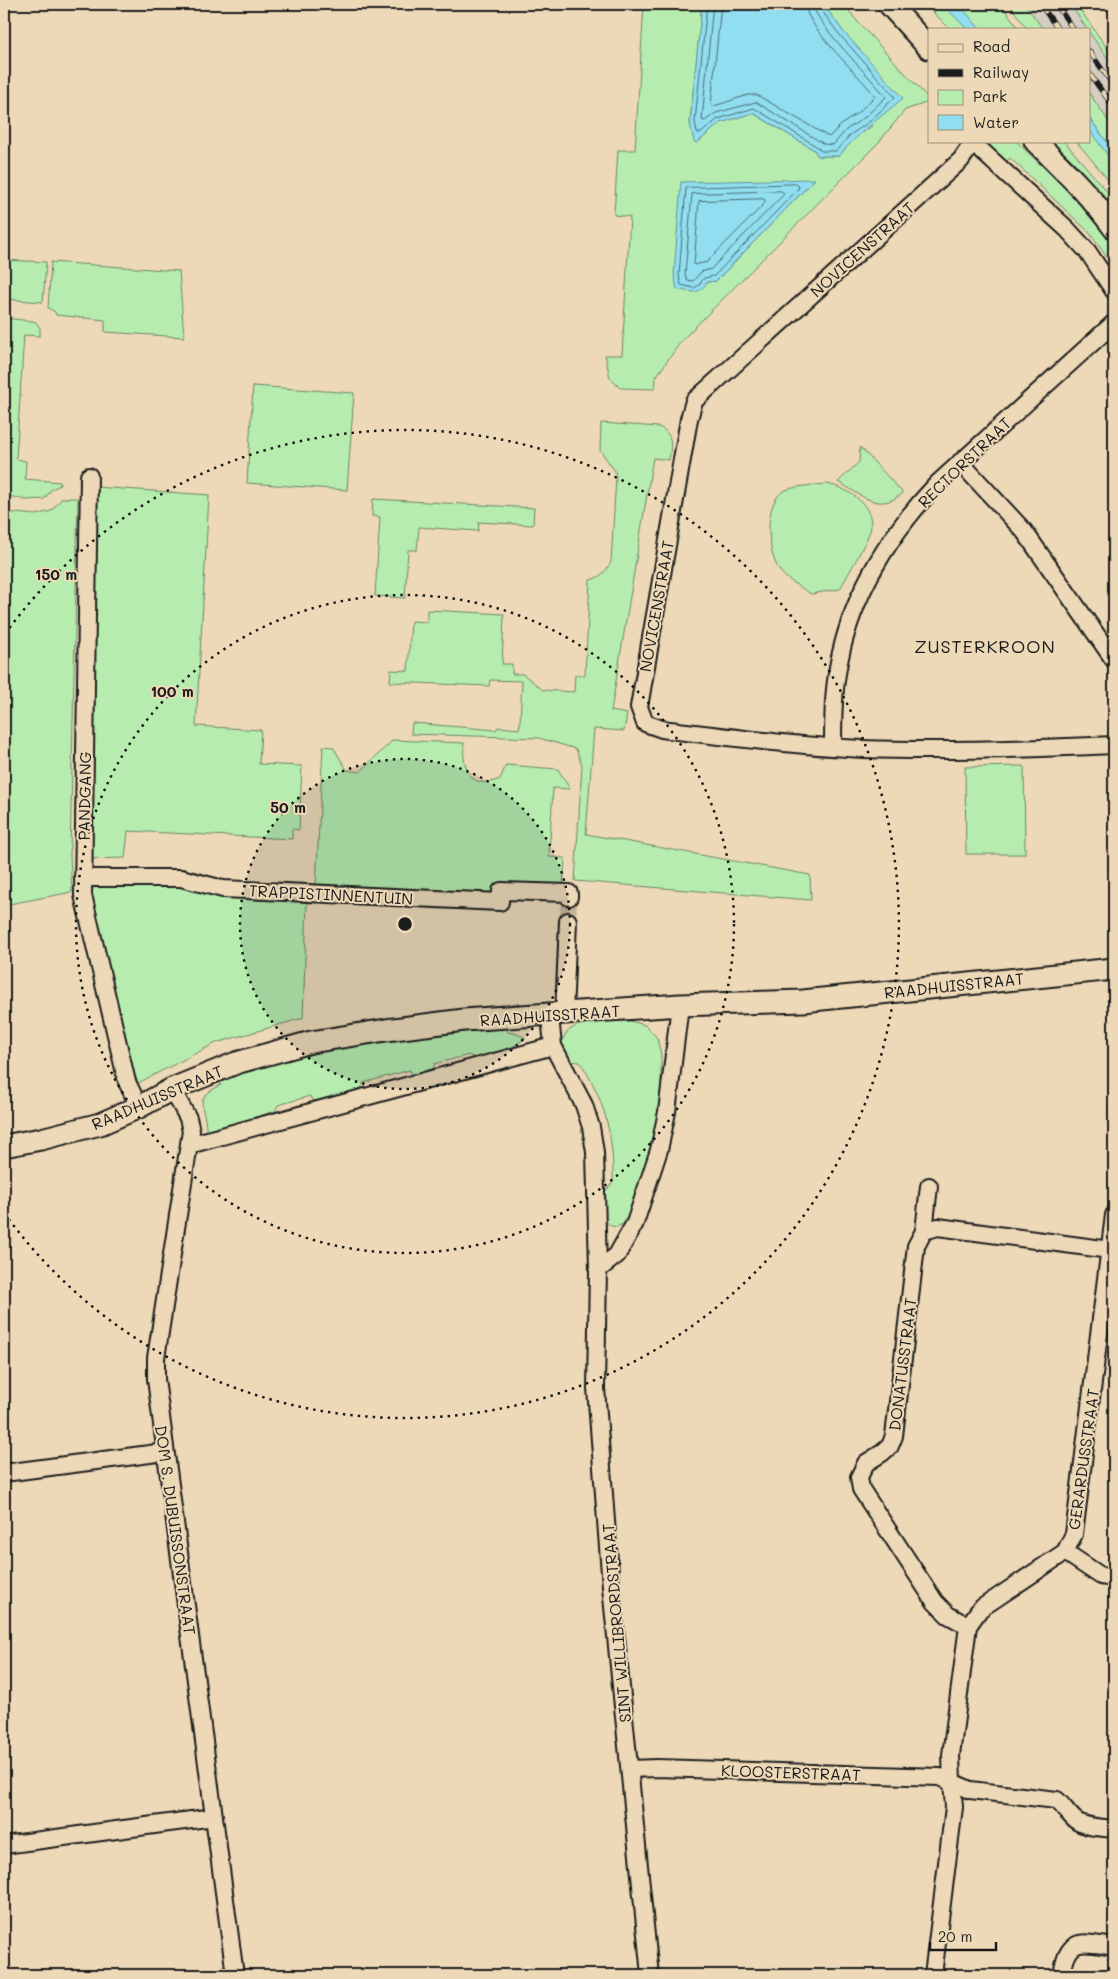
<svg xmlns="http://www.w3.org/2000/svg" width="1118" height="1979" font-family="Mali,sans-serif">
	<rect width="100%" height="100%" fill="#edd9b7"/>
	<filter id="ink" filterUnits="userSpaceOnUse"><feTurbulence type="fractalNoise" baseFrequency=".02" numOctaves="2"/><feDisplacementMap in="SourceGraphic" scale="10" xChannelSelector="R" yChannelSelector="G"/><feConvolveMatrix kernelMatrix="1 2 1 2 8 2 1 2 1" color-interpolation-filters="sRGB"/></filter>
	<g filter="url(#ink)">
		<g fill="#d6cdc3">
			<polygon points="1025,4 1070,4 1087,29 1043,29"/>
			<polygon points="1089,32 1114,67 1114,129 1089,93"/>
		</g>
		<g fill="#b6edaf" stroke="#698466" fill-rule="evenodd">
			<path d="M 644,4 L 702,4 L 690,123 L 697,143 L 720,123 L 753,113 L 814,150 L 818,156 L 839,156 L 853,139 L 872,126 L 843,31 L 823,4 L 844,4 L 856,20 L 929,99 L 929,102 L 905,110 L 879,142 L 682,340 L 656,377 L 655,389 L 620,388 L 610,378 L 605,355 L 622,355 L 630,217 L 614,215 L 618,150 L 635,150 ZM 814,180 L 716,281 L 706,282 Z"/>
			<polygon points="925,4 1001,4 1019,29 950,29"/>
			<polygon points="1009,4 1025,4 1043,29 1027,29"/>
			<polygon points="1070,4 1076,4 1114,58 1114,67 1089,32 1089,29 1087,29"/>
			<polygon points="1089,93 1114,129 1114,152 1089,117"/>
			<polygon points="1089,129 1114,164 1114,187 1076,141 1089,141"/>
			<polygon points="987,141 1016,141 1076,199 1101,228 1114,246 1114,267 1089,232 1010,158 1006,162 988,146"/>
			<polygon points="1050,141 1064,141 1114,200 1114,208 1073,161"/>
			<polygon points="4,260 46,262 43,302 4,299"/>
			<polygon points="51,262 179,271 184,337 105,332 105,320 56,315 55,312 48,308"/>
			<polygon points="4,318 32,321 36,322 40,328 40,336 24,335 16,459 26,461 25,479 60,482 60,485 52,489 44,499 26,500 4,495"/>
			<polygon points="253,386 354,393 347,490 247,483"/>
			<path d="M 601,423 L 659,427 C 674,434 671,446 669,460 L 653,458 L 611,711 L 627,714 L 624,731 L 594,729 L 586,834 L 810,875 L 811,900 L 575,881 L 582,765 L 576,749 L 539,738 L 411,734 L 412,723 L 496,730 L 498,727 L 519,729 L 520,723 L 522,681 L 490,680 L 489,686 L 390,682 L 391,670 L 408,671 L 411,621 L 427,622 L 427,610 L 504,614 L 502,664 L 512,664 L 512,674 L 523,674 L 543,690 L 574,692 L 575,675 L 585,675 L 590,580 C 600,578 606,571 611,562 L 616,477 L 615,471 L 600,450 Z"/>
			<path d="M 860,447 L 903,493 C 878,514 861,494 838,482 L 859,462 Z"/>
			<path d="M 827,484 C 847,488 872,503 871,526 C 871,535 846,578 840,589 L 811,594 C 801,587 786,580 780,571 C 767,553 763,506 782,492 C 791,486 816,485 827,484 Z"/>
			<polygon points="96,487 209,495 196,726 261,730 259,764 302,766 299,830 292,829 292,839 128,831 125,858 89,859"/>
			<polygon points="62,498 78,498 70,855 72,892 4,905 4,512 36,515 51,511"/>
			<polygon points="373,499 534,508 533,525 479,522 478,531 419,527 417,550 408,550 405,598 375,596 380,517 372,516"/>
			<path d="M 393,740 L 464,743 C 462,769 470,791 500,779 L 506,765 L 558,769 L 570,789 L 553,788 L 549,857 L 565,858 L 563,889 L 498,894 L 316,885 L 323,746 L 333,747 L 347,770 L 360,772 Z"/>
			<polygon points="1024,766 1025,854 966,854 965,767"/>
			<polygon points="90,885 179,885 226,895 307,902 303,1018 216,1043 138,1083 135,1076 90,896"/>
			<path d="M 630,1021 L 645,1025 L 657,1038 L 661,1055 L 661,1085 L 660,1105 L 654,1145 L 628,1222 L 616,1227 C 599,1224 603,1207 603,1194 L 613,1182 C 614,1138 605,1099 580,1062 L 571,1061 L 566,1051 L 561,1047 C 563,1016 607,1023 630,1021 Z"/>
			<path d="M 507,1028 L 508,1032 L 517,1034 L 526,1038 L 508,1050 L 479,1061 L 469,1055 L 434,1064 L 435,1066 C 425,1076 425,1077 411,1073 L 410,1070 L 363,1083 L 363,1085 L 357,1093 L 320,1103 L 311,1099 L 310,1096 L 278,1105 L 273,1115 L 206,1132 C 207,1107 190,1100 221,1085 L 219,1080 C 310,1045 410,1036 507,1028 Z"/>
		</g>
		<g fill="#91def0" stroke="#62909b">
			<path d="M 702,4 L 823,4 L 843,31 L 903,98 C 881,117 857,134 839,156 L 818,156 L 814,150 L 753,113 L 720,123 L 697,143 L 694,142 L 690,123 Z"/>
			<polygon points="942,4 959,4 980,29 967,29"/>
			<polygon points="1089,117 1114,152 1114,164 1089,129"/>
			<path d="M 815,179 L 716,281 L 707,282 C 699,296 690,292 677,289 L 674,275 L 681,182 Z"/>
		</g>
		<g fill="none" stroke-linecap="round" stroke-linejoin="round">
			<g stroke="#4b6a71" stroke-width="1">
				<polyline points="707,4 695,122 697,133 701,133 718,119 754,108 816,146 821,151 836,151 850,135 869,122 895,97 839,34 820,8 819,4"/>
				<path d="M 713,4 L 702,120 L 705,121 L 716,113 L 756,102 L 824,144 L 833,145 L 846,130 L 865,117 L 886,97 C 872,78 814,23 813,4"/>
				<path d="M 721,4 L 711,105 L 714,106 L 748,95 L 757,95 L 829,137 L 841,125 L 860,111 L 875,96 C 860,75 806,28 805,4"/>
				<polygon points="796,184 799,186 798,189 714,276 704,278 699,285 694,288 681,285 679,275 686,188"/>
				<polygon points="781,191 784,193 783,195 711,269 701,272 693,281 687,280 685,274 692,194"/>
				<polygon points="763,199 765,200 765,203 707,262 694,265 699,201"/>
			</g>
			<polyline stroke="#c3b398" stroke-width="16" stroke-dasharray="16 8" stroke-linecap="butt" points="568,921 569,897"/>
			<g stroke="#1c1c1c" stroke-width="20">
				<g id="minor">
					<path d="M 974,141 L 961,160 L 694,401 L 689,419 L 639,707 L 645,723 L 662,729 C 729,737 796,746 863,749 C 947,752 1030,749 1114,745"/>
					<polyline points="973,143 1067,229 1088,252 1114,291"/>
					<polyline points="960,462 1024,531 1114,660"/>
					<polyline points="89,476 83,895 127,1082 139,1107"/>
					<path d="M 833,747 C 833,727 833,708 835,689 C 843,610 883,541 937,484 L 1114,323"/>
					<polyline points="83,878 181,878 223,889 500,902 501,891 569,893 569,897"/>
					<polyline points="564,1014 568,921"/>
					<polyline points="550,1016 553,1046 584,1105 591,1127 595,1152 598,1270 596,1388 611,1587 650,1975"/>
					<polyline points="172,1089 188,1118 191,1131 156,1358 156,1379 235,1975"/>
					<polyline points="189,1145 553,1046"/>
					<polyline points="924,1231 929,1186"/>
					<polyline points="598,1270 617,1255 635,1223 659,1150 667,1112 680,1005"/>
					<polyline points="4,1473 165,1452"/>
					<polyline points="1065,1552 1101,1576 1114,1578"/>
					<polyline points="968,1626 948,1615 935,1602 861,1489 859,1477 866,1463 882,1453 890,1446 894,1436 916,1246 924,1231 938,1227 1110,1250"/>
					<polyline points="630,1769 657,1768 940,1777 952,1782 951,1755 968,1626 980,1609 1065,1552 1074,1534 1114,1215"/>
					<polyline points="4,1845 214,1817"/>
					<path d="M 933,1975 L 954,1807 L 952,1782 L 970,1790 L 1057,1800 C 1063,1806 1067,1812 1073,1818 C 1082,1828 1101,1827 1114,1829"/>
					<path d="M 1062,1975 C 1068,1936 1081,1942 1114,1947"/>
				</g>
			</g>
			<g stroke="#1c1c1c" stroke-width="25">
				<g id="tertiary">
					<polyline points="889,4 929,48"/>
					<path d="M 1035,141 C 1063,169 1091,196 1114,228"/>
					<polyline points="4,1146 41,1139 100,1124 139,1107 172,1089 236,1063 311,1042 386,1030 464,1020 680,1005 803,1001 1114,969"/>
				</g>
			</g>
			<use href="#minor" stroke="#edd9b7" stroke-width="16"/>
			<use href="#tertiary" stroke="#edd9b7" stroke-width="21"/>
			<g stroke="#1c1c1c" stroke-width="5.5">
				<g id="rail">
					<polyline points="1040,4 1058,29"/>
					<polyline points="1056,4 1073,29"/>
					<polyline points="1089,51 1114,86"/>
					<polyline points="1089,73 1114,108"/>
				</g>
			</g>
			<use href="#rail" stroke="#edd9b7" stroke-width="4" stroke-dasharray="11" stroke-linecap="butt"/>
		</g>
	</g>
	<circle cx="405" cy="924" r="165" fill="#1c1c1c" fill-opacity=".12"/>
	<g fill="none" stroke="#1c1c1c" stroke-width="2.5" stroke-dasharray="2.5 5">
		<circle cx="405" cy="924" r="165"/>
		<circle cx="405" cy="924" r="329"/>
		<path d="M5 634A494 494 0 1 1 5 1214"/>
	</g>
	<g text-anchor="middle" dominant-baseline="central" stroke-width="4" stroke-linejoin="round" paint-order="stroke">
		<g font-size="16" fill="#1c1c1c" stroke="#edd9b7">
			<text transform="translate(862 249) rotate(-42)">NOVICENSTRAAT</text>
			<text transform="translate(964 462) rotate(-44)">RECTORSTRAAT</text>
			<text transform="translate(656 606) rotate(-80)">NOVICENSTRAAT</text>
			<text transform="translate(84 796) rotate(-89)">PANDGANG</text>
			<text transform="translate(331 894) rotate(3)">TRAPPISTINNENTUIN</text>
			<text transform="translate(954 985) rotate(-6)">RAADHUISSTRAAT</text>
			<text transform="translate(550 1015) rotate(-4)">RAADHUISSTRAAT</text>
			<text transform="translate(157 1097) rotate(-23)">RAADHUISSTRAAT</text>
			<text transform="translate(902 1364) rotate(-83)">DONATUSSTRAAT</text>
			<text transform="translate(1083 1459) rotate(-82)">GERARDUSSTRAAT</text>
			<text transform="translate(176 1530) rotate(82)">DOM S. DUBUISSONSTRAAT</text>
			<text transform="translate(616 1623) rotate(-95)">SINT WILLIBRORDSTRAAT</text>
			<text transform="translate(791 1772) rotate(2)">KLOOSTERSTRAAT</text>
		</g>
		<g font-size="18" letter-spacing="1" fill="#1c1c1c" stroke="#edd9b7">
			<text x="985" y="646">ZUSTERKROON</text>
		</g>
	</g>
	<circle cx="405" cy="924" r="8" fill="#1c1c1c" stroke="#edd9b7" stroke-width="2.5"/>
	<g font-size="15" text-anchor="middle" font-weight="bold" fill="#1c1c1c" stroke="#edd9b7" stroke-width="4" stroke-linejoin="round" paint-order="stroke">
		<text x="56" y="580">150 m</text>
		<text x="172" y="697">100 m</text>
		<text x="288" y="813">50 m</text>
	</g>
	<rect width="1118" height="1979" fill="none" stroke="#edd9b7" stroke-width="20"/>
	<rect x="10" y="10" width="1098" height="1959" fill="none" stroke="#1c1c1c" stroke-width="2" filter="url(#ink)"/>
	<rect x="928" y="28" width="162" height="115" fill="#edd9b7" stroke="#998d79"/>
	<rect x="938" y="44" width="25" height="8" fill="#edd9b7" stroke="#998d79"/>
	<text x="973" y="52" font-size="15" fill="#1c1c1c">Road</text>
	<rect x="938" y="69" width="25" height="8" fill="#1c1c1c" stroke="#998d79"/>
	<text x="973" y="78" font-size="15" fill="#1c1c1c">Railway</text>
	<rect x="938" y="90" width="25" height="15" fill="#b6edaf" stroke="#998d79"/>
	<text x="973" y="102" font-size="15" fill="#1c1c1c">Park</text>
	<rect x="938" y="115" width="25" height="15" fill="#91def0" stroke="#998d79"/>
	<text x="973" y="128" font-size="15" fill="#1c1c1c">Water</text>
	<path d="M930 1942v8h66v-8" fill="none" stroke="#1c1c1c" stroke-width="2.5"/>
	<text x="938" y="1942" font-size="15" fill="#1c1c1c" stroke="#edd9b7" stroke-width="4" paint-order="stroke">20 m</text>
</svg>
